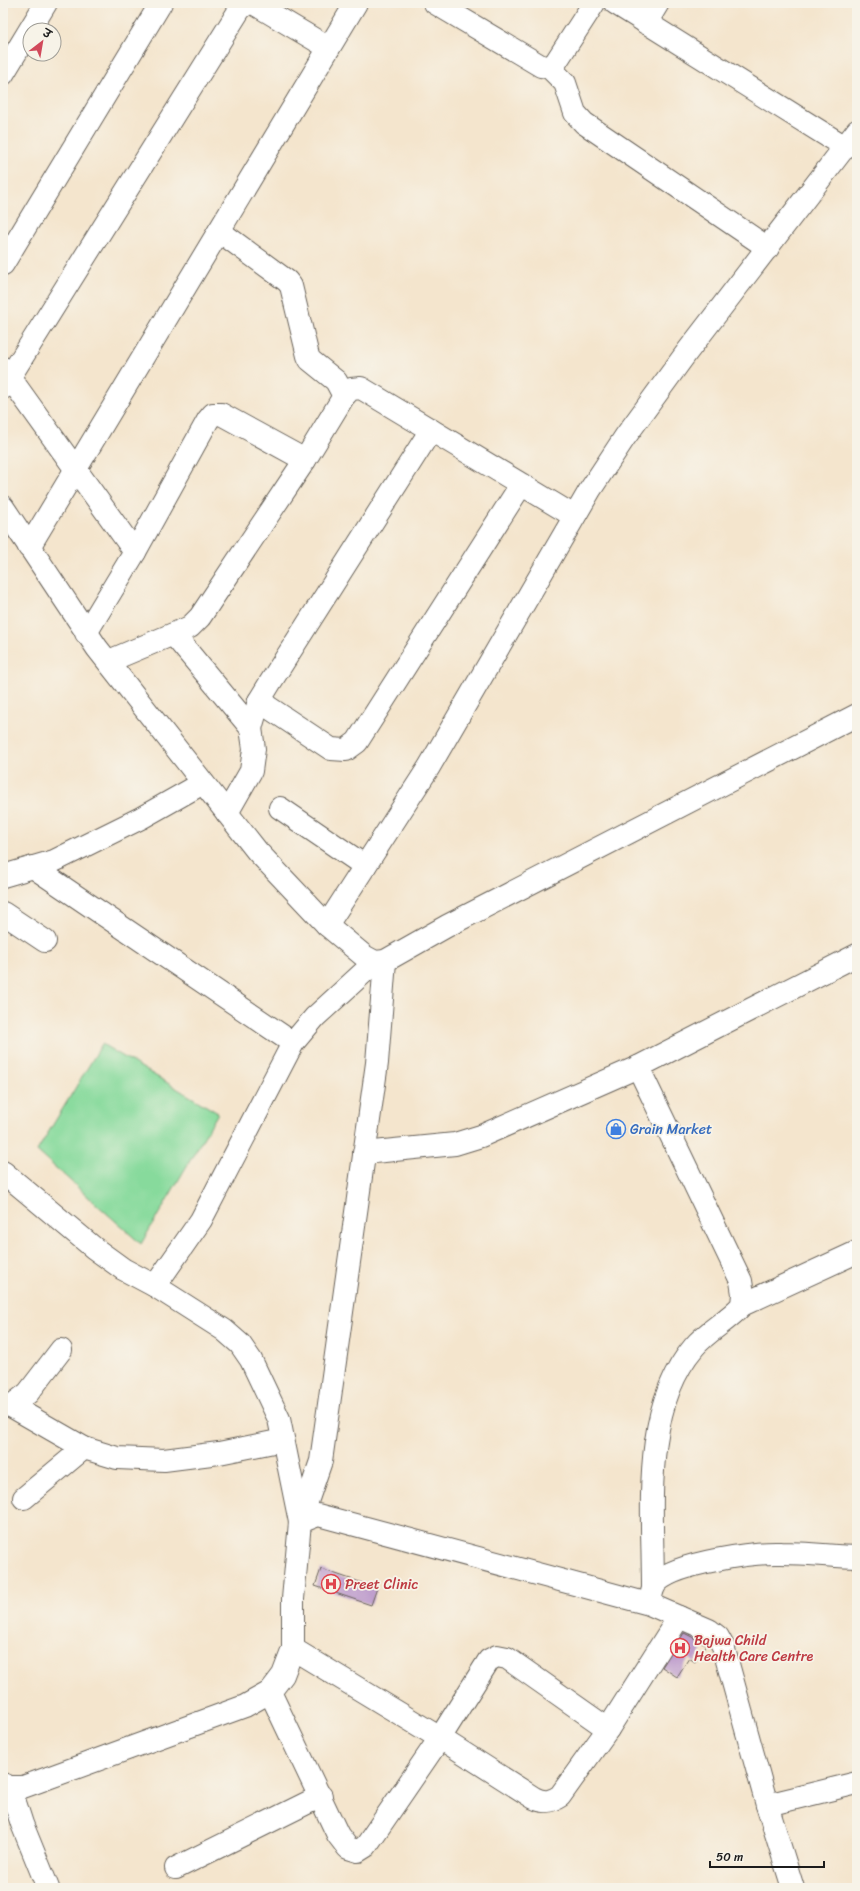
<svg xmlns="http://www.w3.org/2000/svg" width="860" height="1891" font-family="Sriracha,'Playpen Sans Deva',sans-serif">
	<rect width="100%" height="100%" fill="#f7f3e8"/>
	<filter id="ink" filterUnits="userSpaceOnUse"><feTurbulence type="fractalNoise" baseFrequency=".025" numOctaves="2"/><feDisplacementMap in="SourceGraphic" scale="8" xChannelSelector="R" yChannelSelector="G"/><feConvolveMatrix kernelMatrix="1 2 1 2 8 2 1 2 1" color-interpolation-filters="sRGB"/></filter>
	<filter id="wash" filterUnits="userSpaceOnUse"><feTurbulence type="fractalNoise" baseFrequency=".012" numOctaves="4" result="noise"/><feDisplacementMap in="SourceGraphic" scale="16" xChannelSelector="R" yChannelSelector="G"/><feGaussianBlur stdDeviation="0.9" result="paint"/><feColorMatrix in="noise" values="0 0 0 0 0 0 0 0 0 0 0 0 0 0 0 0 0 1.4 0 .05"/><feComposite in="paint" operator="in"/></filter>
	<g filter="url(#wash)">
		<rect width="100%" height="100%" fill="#f4e5cd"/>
		<polygon fill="#87da9c" stroke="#527b5c" points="102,1044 218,1113 141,1244 37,1151"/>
		<g id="blocks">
			<g fill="#bf9fcd">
				<polygon points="321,1569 377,1588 371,1605 315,1586"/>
				<polygon points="684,1633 706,1644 695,1662 689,1658 677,1677 662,1667"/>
			</g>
		</g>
	</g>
	<g filter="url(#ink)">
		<use href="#blocks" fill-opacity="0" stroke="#68625a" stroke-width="1"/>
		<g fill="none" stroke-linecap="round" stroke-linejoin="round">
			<g stroke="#68625a" stroke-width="24">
				<g id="minor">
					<polyline points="253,3 329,48"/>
					<polyline points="435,3 541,66 549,67 554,65 594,3"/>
					<polyline points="615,3 845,147"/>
					<polyline points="646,23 658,3"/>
					<polyline points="549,67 565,83 575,113 584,123 768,248"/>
					<polyline points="3,74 46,3"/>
					<polyline points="219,231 287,281 291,286 308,356 310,360 336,381 344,396"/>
					<polyline points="3,264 161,3"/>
					<polyline points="3,368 135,552"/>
					<polyline points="3,388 240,9 248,3"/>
					<polyline points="3,507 97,648 257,851 327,925 364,956 375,962 385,961 447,926 857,715"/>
					<polyline points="29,547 356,3"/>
					<polyline points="86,633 135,552 208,420 213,414 221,414 305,460"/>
					<polyline points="174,635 251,728 254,749 251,771 227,813"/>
					<polyline points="109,661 190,627 200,617 305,460 344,396 351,389 361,388 574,516"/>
					<polyline points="259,701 331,749 346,750 357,742 521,485"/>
					<polyline points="251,728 259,701 270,683 431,430"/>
					<polyline points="280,808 365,866"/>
					<polyline points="33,867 293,1043"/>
					<polyline points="3,876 54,861 141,818 203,783"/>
					<polyline points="3,913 45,941"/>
					<polyline points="327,925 429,767 590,490 625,437 687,352 857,131"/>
					<path d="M 638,1067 L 741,1281 L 743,1294 L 742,1305 C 728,1321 707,1331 694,1347 C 641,1409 653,1511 653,1587"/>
					<polyline points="364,1153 455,1144 481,1136 638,1067 857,955"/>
					<polyline points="3,1172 94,1248 123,1269 155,1286 224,1330 240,1344 251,1360 279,1419 300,1522 318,1515 649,1604 709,1630 718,1637 723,1646 767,1805 793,1888"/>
					<polyline points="155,1286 201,1220 293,1043 315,1017 375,962"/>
					<polyline points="742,1305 857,1252"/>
					<polyline points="3,1404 11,1406 84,1448 117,1458 164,1460 219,1453 283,1440"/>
					<polyline points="11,1406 28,1393 61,1350"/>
					<polyline points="24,1498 84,1448"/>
					<path d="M 651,1597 C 652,1591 653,1586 658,1581 C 678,1563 753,1552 781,1553 C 806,1553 832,1556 857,1557"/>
					<path d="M 293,1649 L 440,1738 L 534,1798 C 544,1803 551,1802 560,1796 L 608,1729 L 679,1617"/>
					<polyline points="270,1692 338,1835 348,1848 358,1851 366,1846 440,1738 489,1660 497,1656 507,1658 608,1729"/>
					<polyline points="3,1784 10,1787 23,1787 245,1706 270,1692 283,1675 293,1649 293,1599 300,1522 321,1461 377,1063 385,961"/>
					<polyline points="10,1787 22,1824 48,1888"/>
					<polyline points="767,1805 857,1783"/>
					<polyline points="176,1868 321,1796"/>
				</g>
			</g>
			<use href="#minor" stroke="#fff" stroke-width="22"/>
		</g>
	</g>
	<defs>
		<g id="shop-ring" transform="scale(1)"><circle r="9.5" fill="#f7f3e8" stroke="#3f7fe0" stroke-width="1.5"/><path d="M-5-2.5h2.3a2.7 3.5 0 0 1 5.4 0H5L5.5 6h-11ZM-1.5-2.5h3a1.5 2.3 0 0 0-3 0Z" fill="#3f7fe0"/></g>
		<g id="hospital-ring" transform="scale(1)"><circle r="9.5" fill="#f7f3e8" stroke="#e0444e" stroke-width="1.5"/><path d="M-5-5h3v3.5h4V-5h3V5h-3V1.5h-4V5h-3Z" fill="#e0444e"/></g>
	</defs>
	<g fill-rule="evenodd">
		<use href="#shop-ring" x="616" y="1129"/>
		<use href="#hospital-ring" x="331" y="1584"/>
		<use href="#hospital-ring" x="680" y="1648"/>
	</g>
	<g text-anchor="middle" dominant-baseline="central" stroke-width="3.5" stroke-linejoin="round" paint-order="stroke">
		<g font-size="14" fill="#366cbe" stroke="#f7f3e8" text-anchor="start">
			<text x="630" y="1129">Grain Market</text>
		</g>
		<g font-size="14" fill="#be3a42" stroke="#f7f3e8" text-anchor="start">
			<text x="345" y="1584">Preet Clinic</text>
			<text x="694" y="1640">Bajwa Child<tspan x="694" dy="16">Health Care Centre</tspan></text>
		</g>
	</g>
	<rect width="860" height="1891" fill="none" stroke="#f7f3e8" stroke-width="16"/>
	<g transform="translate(42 42) rotate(31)"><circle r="19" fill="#f7f3e8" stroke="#9f9d96"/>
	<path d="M0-3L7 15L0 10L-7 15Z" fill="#d1495b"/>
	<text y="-6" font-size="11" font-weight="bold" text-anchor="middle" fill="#1c1c1c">उ</text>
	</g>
	<path d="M710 1861v6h114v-6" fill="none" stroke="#1c1c1c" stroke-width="2"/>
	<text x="716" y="1861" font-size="12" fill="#1c1c1c" stroke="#f7f3e8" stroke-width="3" paint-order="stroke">50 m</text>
</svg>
